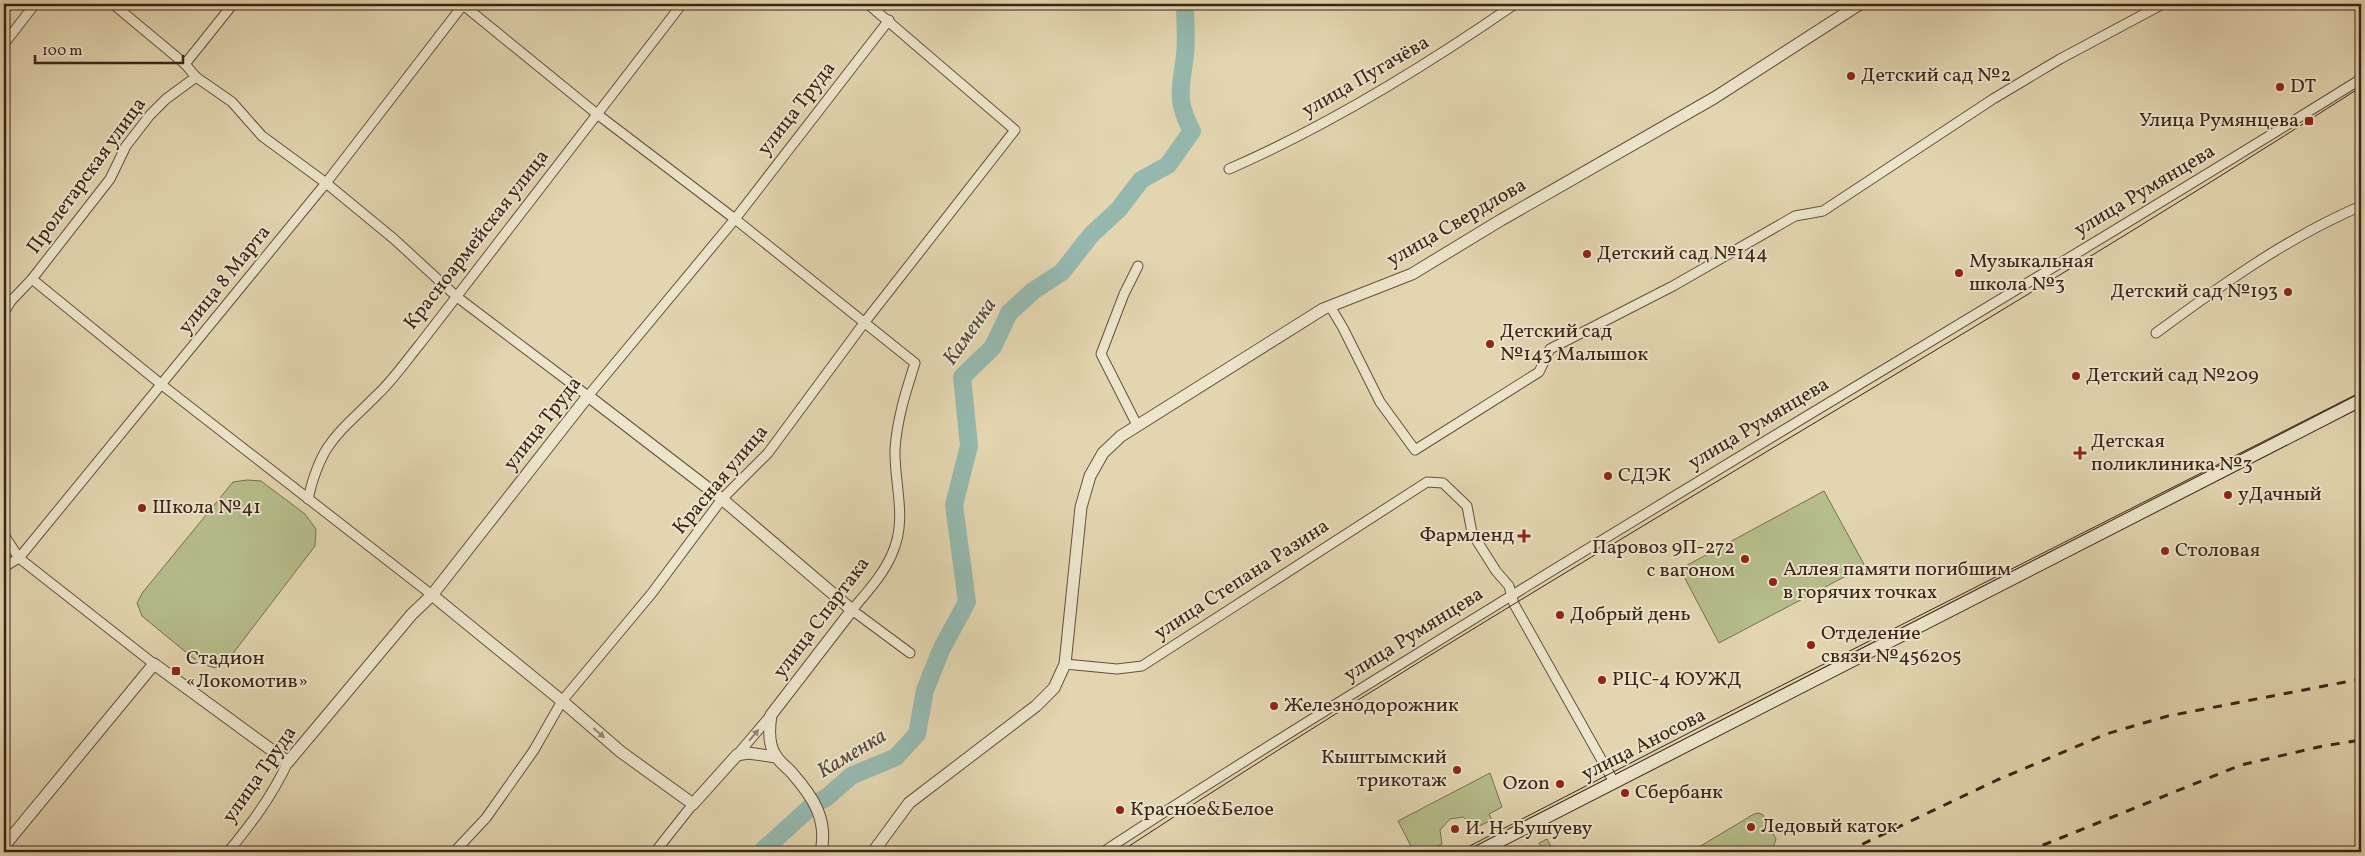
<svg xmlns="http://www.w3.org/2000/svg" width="2365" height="856" font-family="Vollkorn,serif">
	<rect width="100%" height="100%" fill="#e2d5af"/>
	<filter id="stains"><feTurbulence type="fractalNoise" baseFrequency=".004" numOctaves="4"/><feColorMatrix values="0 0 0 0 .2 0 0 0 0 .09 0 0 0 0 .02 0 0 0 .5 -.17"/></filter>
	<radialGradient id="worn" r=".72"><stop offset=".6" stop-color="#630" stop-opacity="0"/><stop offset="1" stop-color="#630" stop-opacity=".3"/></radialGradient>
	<g fill="#b5bd8a" stroke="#787051">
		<polygon points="247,480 261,481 305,514 316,529 315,546 228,660 215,668 199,663 142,616 137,603 143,592 233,482"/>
		<polygon points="1824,491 1865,566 1719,643 1680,569"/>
		<polygon points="1490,773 1502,807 1489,814 1492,820 1475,828 1463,817 1450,819 1440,830 1442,844 1426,852 1414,852 1398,821"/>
		<polygon points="1759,813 1763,815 1776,839 1773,848 1767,852 1698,852 1699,847 1754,814"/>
		<polygon points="1547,839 1554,852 1544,852 1539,843"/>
	</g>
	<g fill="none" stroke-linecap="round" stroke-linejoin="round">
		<path stroke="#95b8ae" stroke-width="18" d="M 761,852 L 815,803 L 826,798 L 851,776 L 896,757 L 917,734 L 925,690 L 942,648 L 967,602 L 954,505 L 969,446 L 962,377 L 993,347 L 1009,313 L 1033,291 L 1062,272 L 1091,235 L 1119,209 L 1141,180 L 1168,165 L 1192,131 C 1175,100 1181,88 1185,55 C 1187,38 1185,21 1185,4"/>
		<g stroke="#65503e" stroke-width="11">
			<g id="minor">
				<polyline points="113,4 185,64 196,77 232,102 262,136 326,183 394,239 457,297 588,396 735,219 889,20"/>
				<path d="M 462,4 L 597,114 L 735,219 L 915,363 C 906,391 897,419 895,449 C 894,485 908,519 892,554 C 883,575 867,592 852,610 L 910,653"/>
				<polyline points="4,44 35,4"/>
				<polyline points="185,64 233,4"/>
				<path d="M 1229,169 C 1330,125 1424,67 1515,4"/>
				<polyline points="32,279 162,385 432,595"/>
				<polyline points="1330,306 1343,328 1380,402 1415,450 1539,372 1550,349 1673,286 1795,216 1823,211 1993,99 2060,59 2163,4"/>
				<polyline points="4,312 11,301 32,279 110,179 126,146 150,115 166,99 196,77"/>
				<path d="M 2156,333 C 2220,286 2288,237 2361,206"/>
				<polyline points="1137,425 1101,354 1124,294 1138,266"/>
				<path d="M 308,499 C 321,442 338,434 377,395 C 393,380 406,361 420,344 L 682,4"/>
				<polyline points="4,535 19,558 154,664"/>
				<polyline points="4,567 19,558 326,183 463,5"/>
				<polyline points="1065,664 1117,669 1142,666 1427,482 1443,483 1467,506 1472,533 1496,571 1509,586 1514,604 1614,782"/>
				<polyline points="737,755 771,715"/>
				<path d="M 228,852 C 252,823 272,796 288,762"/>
				<polyline points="454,852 486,818 534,750 562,701 652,593 722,499 768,453 864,323 1015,130 868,4"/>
				<polyline points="655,852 693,804"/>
				<path d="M 1103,852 C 1206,784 1312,719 1417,654 C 1730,459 2048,274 2361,79"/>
			</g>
		</g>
		<g stroke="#65503e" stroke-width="13">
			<g id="tertiary">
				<polyline points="432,595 562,701 621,752 693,804 737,755 748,753 776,757"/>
				<path d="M 4,846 L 154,664 L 288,762 L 412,614 L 432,595 L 588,396 L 722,499 L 852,610 L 771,715 C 769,728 768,745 776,756 C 780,763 787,767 792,773 C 813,797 828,819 821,852"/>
				<polyline points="873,852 909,803 1036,706 1054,688 1065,664 1081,507 1090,476 1103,453 1121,436 1323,309 1412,274 1501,220 1714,98 1860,4"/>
			</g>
		</g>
		<g stroke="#3b2318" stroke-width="14">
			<polyline id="secondary" points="1478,852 2361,400"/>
		</g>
		<use href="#minor" stroke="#ece4cb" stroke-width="9"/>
		<use href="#tertiary" stroke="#ece4cb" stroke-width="11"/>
		<use href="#secondary" stroke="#ece4cb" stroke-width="12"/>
		<g stroke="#3b2318" stroke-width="1">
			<path d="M 1120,852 C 1526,585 1952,350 2361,87"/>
			<polyline points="1458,852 1745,704 2361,392"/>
		</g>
		<g stroke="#3b2318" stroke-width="3" stroke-dasharray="9 9" stroke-linecap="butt">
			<polyline points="1846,852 1997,780 2106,734 2168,716 2361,679"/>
			<polyline points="2026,852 2241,765 2323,746 2361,740"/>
		</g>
	</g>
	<defs><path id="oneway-solid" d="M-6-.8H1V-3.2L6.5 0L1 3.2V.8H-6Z" transform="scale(1.25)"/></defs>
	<g fill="#948472">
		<use href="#oneway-solid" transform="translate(599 733) rotate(41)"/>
		<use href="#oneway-solid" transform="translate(754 735) rotate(-50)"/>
	</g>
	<g fill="#8f2418" stroke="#ece4cb" stroke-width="2">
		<circle cx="1851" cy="76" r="5"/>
		<circle cx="2280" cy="87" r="5"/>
		<rect x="2304" y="116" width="10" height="10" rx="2.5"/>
		<circle cx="1587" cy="254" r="5"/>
		<circle cx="1959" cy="273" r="5"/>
		<circle cx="2288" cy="292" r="5"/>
		<circle cx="1490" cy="344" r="5"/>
		<circle cx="2076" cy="376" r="5"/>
		<path d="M2077.5 445.5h5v5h5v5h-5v5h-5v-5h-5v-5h5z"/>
		<circle cx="1608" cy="476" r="5"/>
		<circle cx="2228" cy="495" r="5"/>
		<circle cx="142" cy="508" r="5"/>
		<path d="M1521.5 528.5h5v5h5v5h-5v5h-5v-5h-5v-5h5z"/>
		<circle cx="2165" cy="551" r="5"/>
		<circle cx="1745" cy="559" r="5"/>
		<circle cx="1773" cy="582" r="5"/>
		<circle cx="1560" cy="615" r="5"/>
		<circle cx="1811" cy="645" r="5"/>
		<rect x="171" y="666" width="10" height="10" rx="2.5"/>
		<circle cx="1602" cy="680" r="5"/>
		<circle cx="1274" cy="706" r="5"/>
		<circle cx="1457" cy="770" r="5"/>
		<circle cx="1560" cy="784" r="5"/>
		<circle cx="1625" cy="793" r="5"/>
		<circle cx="1120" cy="810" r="5"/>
		<circle cx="1751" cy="827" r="5"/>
		<circle cx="1455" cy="829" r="5"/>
	</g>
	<g text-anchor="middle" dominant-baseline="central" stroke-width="4" stroke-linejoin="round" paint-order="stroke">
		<g font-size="20" fill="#3b2318" stroke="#ece4cb" text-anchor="start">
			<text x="1861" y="76">Детский сад №2</text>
			<text x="2290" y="87">DT</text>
			<text x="2299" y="121" text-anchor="end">Улица Румянцева</text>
			<text x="1597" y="254">Детский сад №144</text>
			<text x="1969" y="262">Музыкальная<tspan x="1969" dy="23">школа №3</tspan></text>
			<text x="2278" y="292" text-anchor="end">Детский сад №193</text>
			<text x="1500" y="332">Детский сад<tspan x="1500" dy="23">№143 Малышок</tspan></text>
			<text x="2086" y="376">Детский сад №209</text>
			<text x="2091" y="442">Детская<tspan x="2091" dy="23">поликлиника №3</tspan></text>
			<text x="1618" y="476">СДЭК</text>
			<text x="2238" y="495">уДачный</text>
			<text x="152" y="508">Школа №41</text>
			<text x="1514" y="536" text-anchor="end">Фармленд</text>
			<text x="1735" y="548" text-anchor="end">Паровоз 9П-272<tspan x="1735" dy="23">с вагоном</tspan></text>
			<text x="2175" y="551">Столовая</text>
			<text x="1783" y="570">Аллея памяти погибшим<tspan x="1783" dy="23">в горячих точках</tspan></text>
			<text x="1570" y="615">Добрый день</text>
			<text x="1821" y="634">Отделение<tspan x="1821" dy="23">связи №456205</tspan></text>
			<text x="186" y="659">Стадион<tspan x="186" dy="23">«Локомотив»</tspan></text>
			<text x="1612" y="680">РЦС-4 ЮУЖД</text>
			<text x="1284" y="706">Железнодорожник</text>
			<text x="1447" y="758" text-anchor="end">Кыштымский<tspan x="1447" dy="23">трикотаж</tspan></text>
			<text x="1550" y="784" text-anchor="end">Ozon</text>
			<text x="1635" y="793">Сбербанк</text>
			<text x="1130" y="810">Красное&amp;Белое</text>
			<text x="1761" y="827">Ледовый каток</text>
			<text x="1465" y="829">И. Н. Бушуеву</text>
		</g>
		<g font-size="20" fill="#3b2318" stroke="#ece4cb">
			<text transform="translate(1366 77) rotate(-30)">улица Пугачёва</text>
			<text transform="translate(797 109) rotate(-52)">улица Труда</text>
			<text transform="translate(87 176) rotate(-54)">Пролетарская улица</text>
			<text transform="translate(2145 191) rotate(-31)">улица Румянцева</text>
			<text transform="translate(1457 223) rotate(-30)">улица Свердлова</text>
			<text transform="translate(477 240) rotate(-52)">Красноармейская улица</text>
			<text transform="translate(225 280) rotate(-51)">улица 8 Марта</text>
			<text transform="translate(543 424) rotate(-52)">улица Труда</text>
			<text transform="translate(1759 424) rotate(-31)">улица Румянцева</text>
			<text transform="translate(721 480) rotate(-50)">Красная улица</text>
			<text transform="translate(1242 580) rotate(-33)">улица Степана Разина</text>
			<text transform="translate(822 618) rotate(-53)">улица Спартака</text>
			<text transform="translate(1414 635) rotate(-32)">улица Румянцева</text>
			<text transform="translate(1644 745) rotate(-27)">улица Аносова</text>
			<text transform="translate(260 775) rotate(-55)">улица Труда</text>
		</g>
		<g font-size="21" font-style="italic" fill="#52483e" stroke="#ece4cb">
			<text transform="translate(970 332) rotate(-55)">Каменка</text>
			<text transform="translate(852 754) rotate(-31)">Каменка</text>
		</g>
	</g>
	<rect width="2365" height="856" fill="none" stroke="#e2d5af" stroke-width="20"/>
	<rect x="5" y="5" width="2355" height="846" fill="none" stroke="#3b2318" stroke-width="2.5"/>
	<rect x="10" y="10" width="2345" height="836" fill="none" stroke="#3b2318"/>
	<path d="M35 55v8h148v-8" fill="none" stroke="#3b2318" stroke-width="2.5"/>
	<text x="42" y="55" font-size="15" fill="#3b2318" stroke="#ece4cb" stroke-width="4" paint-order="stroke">100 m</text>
	<rect width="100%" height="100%" filter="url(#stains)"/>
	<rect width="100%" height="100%" fill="url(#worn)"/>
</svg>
